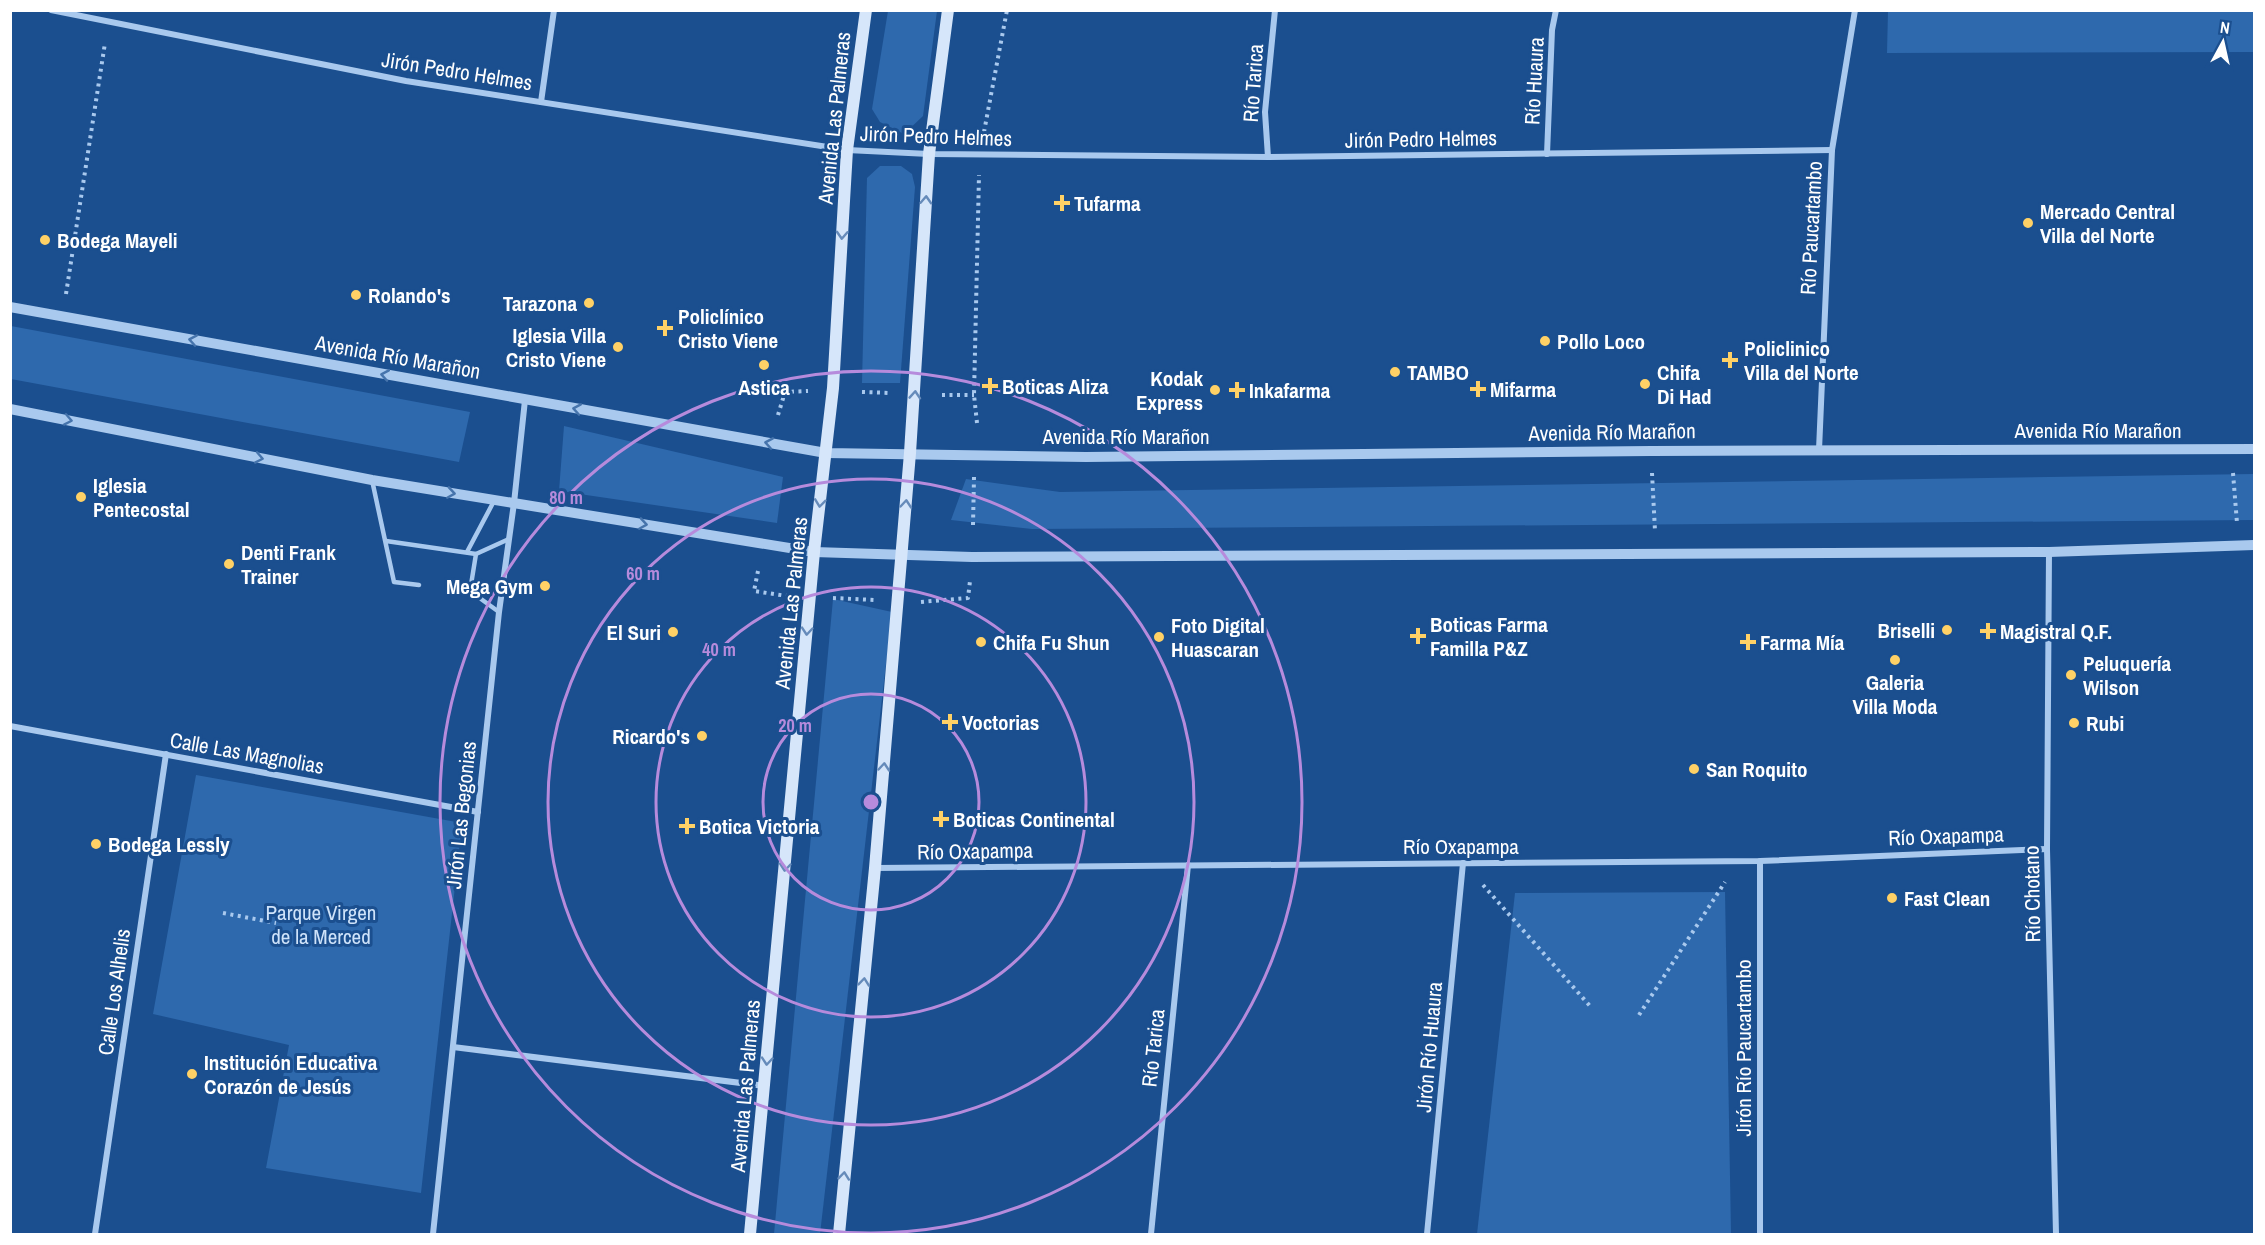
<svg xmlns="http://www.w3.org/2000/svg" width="2265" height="1245" font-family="'Archivo Narrow',sans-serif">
	<rect width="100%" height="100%" fill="#1b4f8f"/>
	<g fill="#2e69ad">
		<polygon points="888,11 937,11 923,116 904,134 880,122 872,109"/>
		<polygon points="1888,11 2254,11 2254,52 1887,53"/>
		<polygon points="880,166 901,166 912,174 915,187 900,383 862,383 867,178"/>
		<polygon points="11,326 470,412 459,462 11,379"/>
		<polygon points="564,426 783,477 777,523 559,491"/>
		<polygon points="2254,474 2254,520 1032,529 951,520 966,479 1060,492"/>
		<polygon points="833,599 892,612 820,1234 774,1234"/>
		<polygon points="196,775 462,823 421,1193 266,1168 289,1045 153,1014"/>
		<polygon points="1725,892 1731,1234 1477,1234 1515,893"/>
	</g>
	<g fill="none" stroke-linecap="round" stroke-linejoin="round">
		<g stroke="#a9c9ee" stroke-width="4" stroke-dasharray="3 4.5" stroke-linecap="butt">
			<polyline points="984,132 1007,10"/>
			<polyline points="66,294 105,43"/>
			<polyline points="862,392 891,393"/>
			<polyline points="942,395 974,395"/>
			<polyline points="778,415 785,392 808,391"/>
			<polyline points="977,423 974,395 979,175"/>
			<polyline points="1652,473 1655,531"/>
			<polyline points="2233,473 2237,523"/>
			<polyline points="973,525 974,477"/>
			<polyline points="758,571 754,591 787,596"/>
			<polyline points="833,598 874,600"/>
			<polyline points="921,602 968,598 970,581"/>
			<polyline points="1483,885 1590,1006"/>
			<polyline points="223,913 276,923"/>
			<polyline points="1639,1015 1725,882"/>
		</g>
		<g stroke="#a9c9ee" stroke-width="4.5">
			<polyline points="372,480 394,582 419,585"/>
			<polyline points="386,541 476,554"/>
			<polyline points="467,552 494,501"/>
			<polyline points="451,589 470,591"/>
			<polyline points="499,612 470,591 476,554 509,539"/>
		</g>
		<g stroke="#a9c9ee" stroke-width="6">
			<polyline points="51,10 406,81 847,150 929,154 1268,157 1832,150"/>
			<polyline points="541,102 554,10"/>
			<polyline points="1547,154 1552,30 1556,10"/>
			<polyline points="1268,157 1265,112 1275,10"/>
			<polyline points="1819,450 1832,150 1855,10"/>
			<polyline points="2049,552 2047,849 2056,1234"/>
			<polyline points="10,726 478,812"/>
			<polyline points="1760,861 1760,1234"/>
			<polyline points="875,868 1760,861 2047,849"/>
			<polyline points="453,1047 765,1086"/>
			<polyline points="95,1234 166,754"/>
			<polyline points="433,1234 499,612 514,503 525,400"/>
			<polyline points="1151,1234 1188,865"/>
			<polyline points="1427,1234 1463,863"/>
		</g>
		<g stroke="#a9c9ee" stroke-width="10">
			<polyline points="10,307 826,453 1086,457 1651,451 2254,449"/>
			<polyline points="10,409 372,480 814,552 972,557 2049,552 2254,545"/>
		</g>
		<g stroke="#d6e6fa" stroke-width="12">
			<polyline points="750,1234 814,552 833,388 847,150 866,10"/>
			<polyline points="839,1234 875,868 910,453 929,154 948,10"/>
		</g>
	</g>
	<defs><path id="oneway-chevron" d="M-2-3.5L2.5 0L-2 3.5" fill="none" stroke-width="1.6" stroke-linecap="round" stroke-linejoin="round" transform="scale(1.5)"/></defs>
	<g stroke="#668bba">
		<use href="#oneway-chevron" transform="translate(926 200) rotate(-87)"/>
		<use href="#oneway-chevron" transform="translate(842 235) rotate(93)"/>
		<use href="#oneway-chevron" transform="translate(915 395) rotate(-86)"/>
		<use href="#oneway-chevron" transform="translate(820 503) rotate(97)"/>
		<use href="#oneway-chevron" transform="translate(906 504) rotate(-85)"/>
		<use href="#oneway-chevron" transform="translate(807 631) rotate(95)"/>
		<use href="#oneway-chevron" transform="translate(884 767) rotate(-85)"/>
		<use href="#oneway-chevron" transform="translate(785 867) rotate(95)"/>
		<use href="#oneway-chevron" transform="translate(864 982) rotate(-84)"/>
		<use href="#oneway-chevron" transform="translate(767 1061) rotate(95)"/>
		<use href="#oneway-chevron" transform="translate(844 1176) rotate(-84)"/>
	</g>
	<g stroke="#4674ac">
		<use href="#oneway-chevron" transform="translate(193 340) rotate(-170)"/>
		<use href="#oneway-chevron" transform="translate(385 375) rotate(-170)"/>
		<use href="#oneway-chevron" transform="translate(577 409) rotate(-170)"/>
		<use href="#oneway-chevron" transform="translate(68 420) rotate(11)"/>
		<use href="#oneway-chevron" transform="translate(769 443) rotate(-170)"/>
		<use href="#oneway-chevron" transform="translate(259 458) rotate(11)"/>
		<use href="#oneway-chevron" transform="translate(451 493) rotate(9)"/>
		<use href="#oneway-chevron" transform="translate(643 524) rotate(9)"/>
	</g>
	<g fill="none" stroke="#b68bdc" stroke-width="3">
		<circle cx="871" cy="802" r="108"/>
		<circle cx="871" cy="802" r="215"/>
		<circle cx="871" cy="802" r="323"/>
		<circle cx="871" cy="802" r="431"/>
	</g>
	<g fill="#ffd166" stroke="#1b4f8f" stroke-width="2">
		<path d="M1059 194h6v6h6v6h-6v6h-6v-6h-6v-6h6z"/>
		<circle cx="2028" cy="223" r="6"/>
		<circle cx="45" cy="240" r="6"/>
		<circle cx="356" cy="295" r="6"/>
		<circle cx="589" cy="303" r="6"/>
		<path d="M662 319h6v6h6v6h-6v6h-6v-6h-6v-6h6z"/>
		<circle cx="1545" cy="341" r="6"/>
		<circle cx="618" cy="347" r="6"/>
		<path d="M1727 351h6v6h6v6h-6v6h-6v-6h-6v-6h6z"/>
		<circle cx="764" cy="365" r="6"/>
		<circle cx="1395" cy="372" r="6"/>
		<circle cx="1645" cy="384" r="6"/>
		<path d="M987 377h6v6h6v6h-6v6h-6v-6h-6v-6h6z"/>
		<path d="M1475 380h6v6h6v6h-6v6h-6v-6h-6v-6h6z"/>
		<circle cx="1215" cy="390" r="6"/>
		<path d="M1234 381h6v6h6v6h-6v6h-6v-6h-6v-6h6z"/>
		<circle cx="81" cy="497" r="6"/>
		<circle cx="229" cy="564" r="6"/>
		<circle cx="545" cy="586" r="6"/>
		<circle cx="1947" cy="630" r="6"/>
		<path d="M1985 622h6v6h6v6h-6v6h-6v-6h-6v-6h6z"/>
		<circle cx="673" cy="632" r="6"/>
		<path d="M1415 627h6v6h6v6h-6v6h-6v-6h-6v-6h6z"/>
		<circle cx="1159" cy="637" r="6"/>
		<circle cx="981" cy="642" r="6"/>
		<path d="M1745 633h6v6h6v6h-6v6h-6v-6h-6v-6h6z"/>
		<circle cx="1895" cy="660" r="6"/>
		<circle cx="2071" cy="675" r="6"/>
		<path d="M947 713h6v6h6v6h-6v6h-6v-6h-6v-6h6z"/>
		<circle cx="2074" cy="723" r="6"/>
		<circle cx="702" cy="736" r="6"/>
		<circle cx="1694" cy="769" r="6"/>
		<path d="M938 810h6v6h6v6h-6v6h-6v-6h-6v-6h6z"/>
		<path d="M684 817h6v6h6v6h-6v6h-6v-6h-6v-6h6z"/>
		<circle cx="96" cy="844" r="6"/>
		<circle cx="1892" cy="898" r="6"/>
		<circle cx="192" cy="1074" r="6"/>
	</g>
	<g text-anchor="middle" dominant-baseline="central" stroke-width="6" stroke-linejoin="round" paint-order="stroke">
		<g font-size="21" fill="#fff" stroke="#1b4f8f">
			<text transform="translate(457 71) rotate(9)">Jirón Pedro Helmes</text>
			<text transform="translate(1534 81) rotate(-87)">Río Huaura</text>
			<text transform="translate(1253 83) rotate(-86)">Río Tarica</text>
			<text transform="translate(834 118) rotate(-84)">Avenida Las Palmeras</text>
			<text transform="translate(936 136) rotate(2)">Jirón Pedro Helmes</text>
			<text transform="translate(1421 139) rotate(-1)">Jirón Pedro Helmes</text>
			<text transform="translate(1811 228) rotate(-87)">Río Paucartambo</text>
			<text transform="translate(398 357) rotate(10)">Avenida Río Marañon</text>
			<text x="2098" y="430">Avenida Río Marañon</text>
			<text transform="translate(1612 432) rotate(-1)">Avenida Río Marañon</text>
			<text x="1126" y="436">Avenida Río Marañon</text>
			<text transform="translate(791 603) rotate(-84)">Avenida Las Palmeras</text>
			<text transform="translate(247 753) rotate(10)">Calle Las Magnolias</text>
			<text transform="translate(461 815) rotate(-84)">Jirón Las Begonias</text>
			<text transform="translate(1946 836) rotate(-2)">Río Oxapampa</text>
			<text x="1461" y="846">Río Oxapampa</text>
			<text transform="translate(975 851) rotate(-1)">Río Oxapampa</text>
			<text transform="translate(2032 894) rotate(-91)">Río Chotano</text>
			<text transform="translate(114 992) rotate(-82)">Calle Los Alhelis</text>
			<text transform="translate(1429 1047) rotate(-85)">Jirón Río Huaura</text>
			<text transform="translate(1153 1048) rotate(-84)">Río Tarica</text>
			<text transform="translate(1743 1048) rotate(-90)">Jirón Río Paucartambo</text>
			<text transform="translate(745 1086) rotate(-85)">Avenida Las Palmeras</text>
		</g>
		<g font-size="21" font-weight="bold" fill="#fff" stroke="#1b4f8f" text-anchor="start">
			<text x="1074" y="203">Tufarma</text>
			<text x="2040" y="211">Mercado Central<tspan x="2040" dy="24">Villa del Norte</tspan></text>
			<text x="57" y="240">Bodega Mayeli</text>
			<text x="368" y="295">Rolando's</text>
			<text x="577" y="303" text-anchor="end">Tarazona</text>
			<text x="678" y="316">Policlínico<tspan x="678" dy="24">Cristo Viene</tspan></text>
			<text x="606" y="335" text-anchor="end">Iglesia Villa<tspan x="606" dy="24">Cristo Viene</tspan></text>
			<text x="1557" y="341">Pollo Loco</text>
			<text x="1744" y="348">Policlinico<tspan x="1744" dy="24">Villa del Norte</tspan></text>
			<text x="1407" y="372">TAMBO</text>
			<text x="1657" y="372">Chifa<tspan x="1657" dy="24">Di Had</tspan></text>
			<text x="1203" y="378" text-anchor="end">Kodak<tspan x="1203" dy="24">Express</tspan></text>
			<text x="1002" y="386">Boticas Aliza</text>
			<text x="764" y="387" text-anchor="middle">Astica</text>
			<text x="1490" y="389">Mifarma</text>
			<text x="1249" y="390">Inkafarma</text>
			<text x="93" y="485">Iglesia<tspan x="93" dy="24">Pentecostal</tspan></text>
			<text x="241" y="552">Denti Frank<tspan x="241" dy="24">Trainer</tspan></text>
			<text x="533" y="586" text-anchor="end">Mega Gym</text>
			<text x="1430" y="624">Boticas Farma<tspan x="1430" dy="24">Familla P&amp;Z</tspan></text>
			<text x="1171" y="625">Foto Digital<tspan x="1171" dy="24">Huascaran</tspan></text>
			<text x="1935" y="630" text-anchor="end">Briselli</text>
			<text x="2000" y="631">Magistral Q.F.</text>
			<text x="661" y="632" text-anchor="end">El Suri</text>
			<text x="993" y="642">Chifa Fu Shun</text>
			<text x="1760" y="642">Farma Mía</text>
			<text x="2083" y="663">Peluquería<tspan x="2083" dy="24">Wilson</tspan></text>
			<text x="1895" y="682" text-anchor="middle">Galeria<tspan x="1895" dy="24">Villa Moda</tspan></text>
			<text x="962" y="722">Voctorias</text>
			<text x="2086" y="723">Rubi</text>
			<text x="690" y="736" text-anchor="end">Ricardo's</text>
			<text x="1706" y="769">San Roquito</text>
			<text x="953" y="819">Boticas Continental</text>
			<text x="699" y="826">Botica Victoria</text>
			<text x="108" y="844">Bodega Lessly</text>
			<text x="1904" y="898">Fast Clean</text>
			<text x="204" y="1062">Institución Educativa<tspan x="204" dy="24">Corazón de Jesús</tspan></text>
		</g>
		<g font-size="21" fill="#cfe3fa" stroke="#1b4f8f">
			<text x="321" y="912">Parque Virgen<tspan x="321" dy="24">de la Merced</tspan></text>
		</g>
	</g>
	<circle cx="871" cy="802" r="9" fill="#b68bdc" stroke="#1b4f8f" stroke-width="3"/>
	<g font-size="18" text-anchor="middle" font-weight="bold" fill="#b68bdc" stroke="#1b4f8f" stroke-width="6" stroke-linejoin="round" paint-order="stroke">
		<text x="566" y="504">80 m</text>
		<text x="643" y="580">60 m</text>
		<text x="719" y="656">40 m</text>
		<text x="795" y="732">20 m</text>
	</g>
	<rect width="2265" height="1245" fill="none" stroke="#ffffff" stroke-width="24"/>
	<g transform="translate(2223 42) rotate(8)" stroke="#1b4f8f" stroke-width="4.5" paint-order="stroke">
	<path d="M0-4.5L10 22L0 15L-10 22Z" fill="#ffffff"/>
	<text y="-9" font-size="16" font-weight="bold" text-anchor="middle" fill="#ffffff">N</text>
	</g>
</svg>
